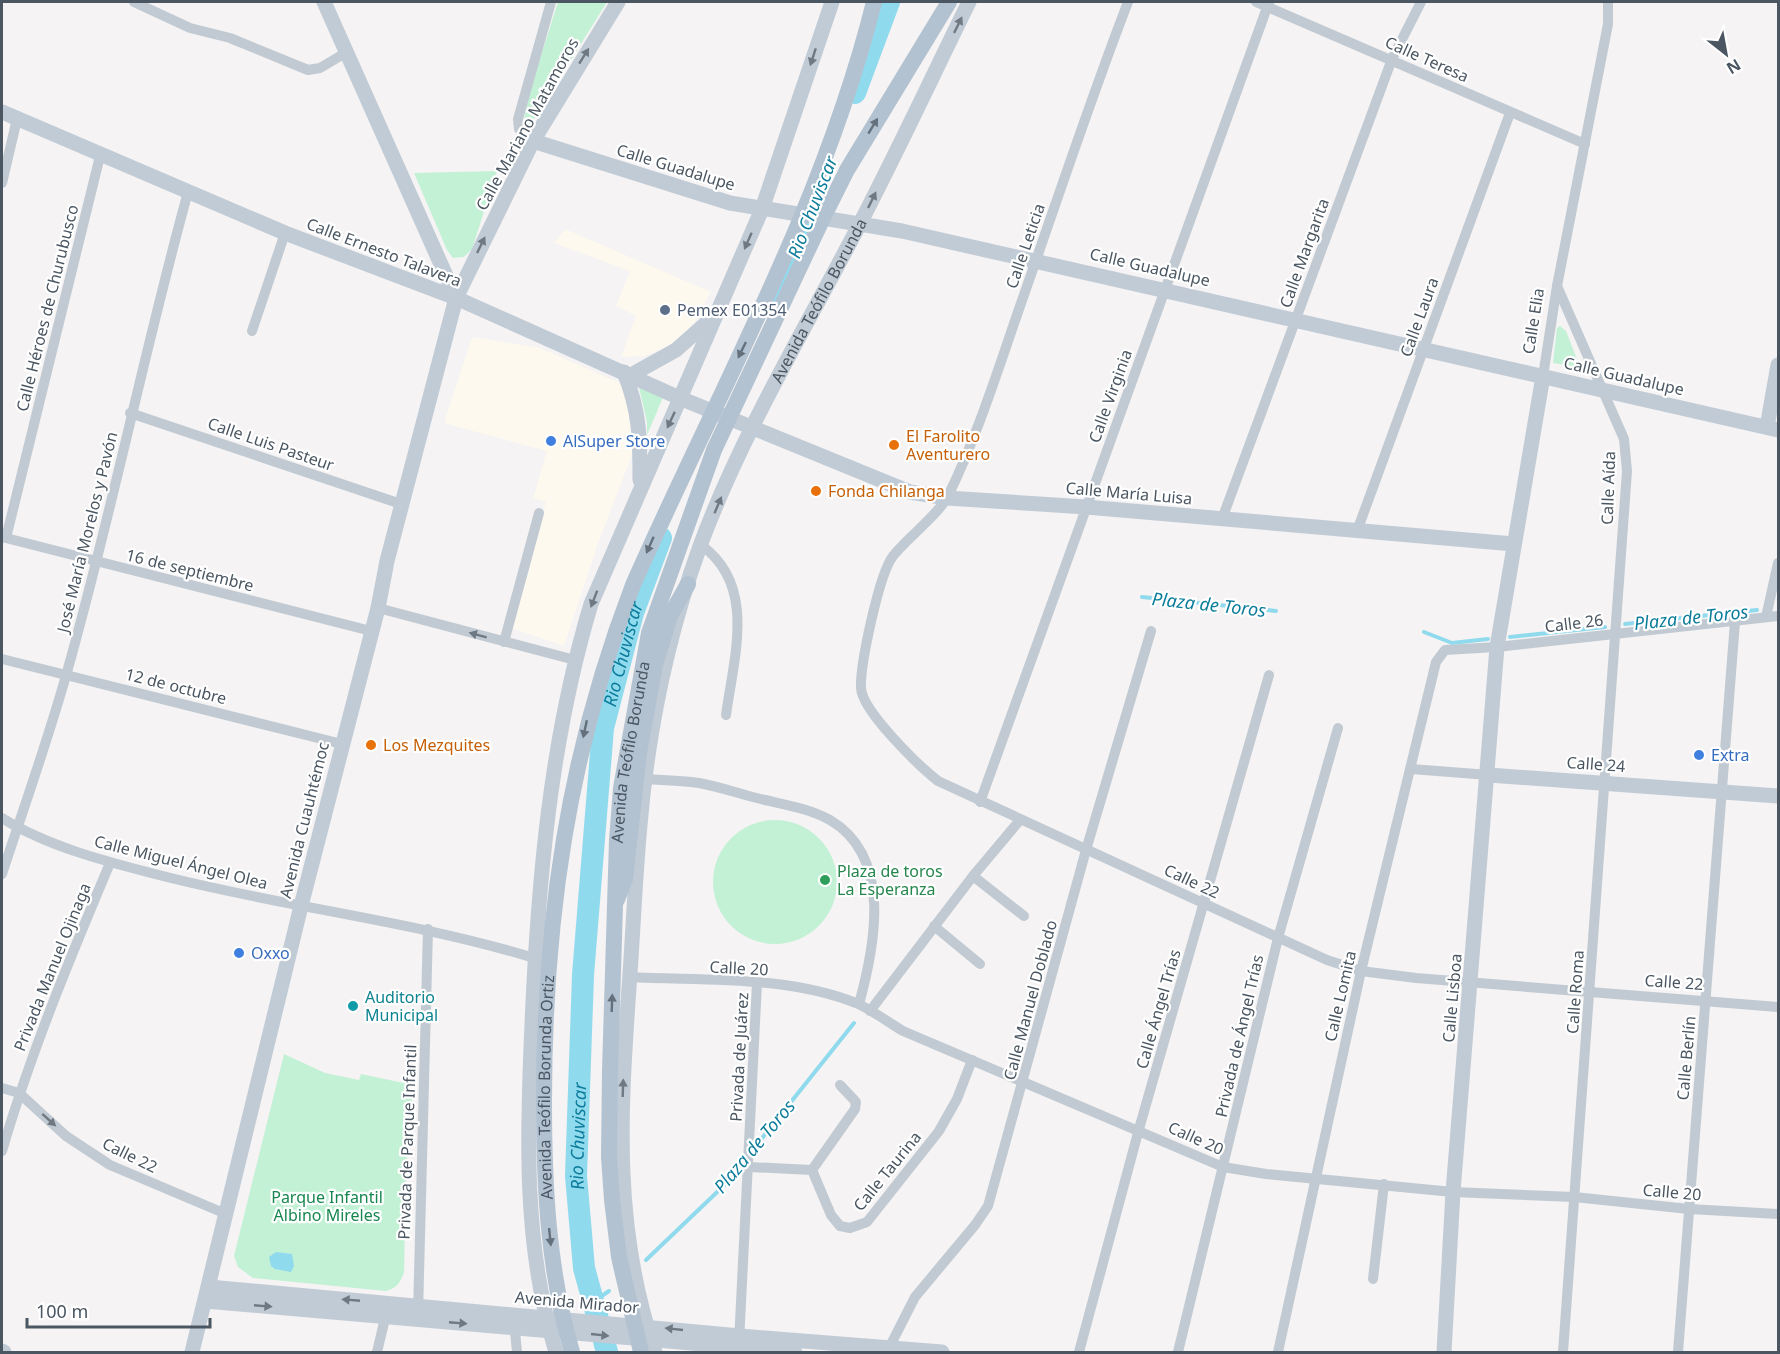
<svg xmlns="http://www.w3.org/2000/svg" width="1780" height="1354" font-family="'Noto Sans',sans-serif">
	<rect width="100%" height="100%" fill="#f5f3f3"/>
	<g fill="#fdf9ef">
		<polygon points="565,229 711,292 692,327 668,346 645,356 621,357 636,316 616,306 630,271 554,243"/>
		<polygon points="472,337 540,348 622,384 634,408 632,455 598,543 564,646 511,628 546,502 533,498 547,451 444,423"/>
	</g>
	<g fill="#c3f1d5">
		<polygon points="558,2 607,2 531,124 525,127 523,124 530,90"/>
		<polygon points="497,171 472,249 464,257 453,258 447,250 414,173"/>
		<polygon points="1560,326 1566,331 1580,367 1553,363 1557,328"/>
		<polygon points="639,387 664,395 647,435 647,422"/>
		<circle cx="775" cy="882" r="62"/>
		<path d="M 284,1054 L 325,1073 L 359,1080 L 361,1074 L 413,1085 L 406,1168 L 404,1272 C 401,1282 397,1288 386,1291 L 253,1278 L 238,1267 L 234,1256 Z"/>
	</g>
	<polygon fill="#90daee" points="276,1252 292,1254 294,1266 291,1272 275,1269 271,1266 269,1257"/>
	<g fill="none" stroke-linecap="round" stroke-linejoin="round">
		<g stroke="#90daee" stroke-width="4">
			<polyline points="1142,597 1276,611"/>
			<polyline points="1625,624 1757,610"/>
			<polyline points="1424,632 1452,643 1488,639"/>
			<polyline points="1510,637 1605,627"/>
			<polyline points="751,1152 854,1023"/>
			<polyline points="646,1260 735,1175 745,1160"/>
			<polyline points="593,1302 609,1291"/>
		</g>
		<g stroke="#90daee" stroke-width="22">
			<polyline points="855,93 889,2"/>
			<polyline points="771,305 794,256 810,214"/>
			<path id="s1" d="M 607,1352 L 584,1268 L 576,1176 L 583,975 L 603,728 L 633,613 L 661,538"/>
		</g>
		<g stroke="#c1cad2" stroke-width="10">
			<polyline points="134,2 190,28 230,38 308,70 320,68 347,52"/>
			<path d="M 1128,2 C 1089,103 1055,207 1019,309 C 998,370 976,439 948,496 C 939,514 907,538 893,556 C 879,574 860,665 861,688 C 862,711 919,766 938,781 L 1327,960 L 1361,971 L 1416,978 L 1778,1007"/>
			<polyline points="1256,2 1585,144"/>
			<polyline points="533,141 519,129 518,119 551,2"/>
			<polyline points="2,183 17,119"/>
			<polyline points="1557,286 1624,439 1627,471 1563,1352"/>
			<polyline points="252,331 285,233"/>
			<polyline points="1543,376 1557,286 1608,24 1608,2"/>
			<polyline points="130,413 401,504"/>
			<polyline points="1222,519 1392,59 1421,2"/>
			<polyline points="1357,531 1510,113"/>
			<polyline points="2,537 371,631"/>
			<polyline points="6,538 100,156"/>
			<path d="M 701,545 C 757,585 734,656 726,715"/>
			<polyline points="378,608 575,660"/>
			<polyline points="1766,617 1778,563"/>
			<polyline points="504,642 539,513"/>
			<polyline points="2,659 342,744"/>
			<polyline points="1411,769 1489,775"/>
			<path d="M 644,779 C 662,780 681,780 699,783 C 721,787 743,795 765,800 C 787,805 810,809 830,820 C 893,857 875,946 859,1004"/>
			<polyline points="980,802 1269,2"/>
			<path d="M 2,818 C 47,846 104,861 155,874 C 281,907 410,920 534,958"/>
			<path d="M 2,874 C 24,807 48,740 67,672 C 112,513 144,351 188,192"/>
			<polyline points="973,876 1024,916"/>
			<polyline points="934,926 980,964"/>
			<path d="M 630,977 C 704,981 785,975 856,1003 C 872,1010 888,1022 903,1031 L 1223,1167 L 1266,1174 L 1453,1192 L 1574,1197 L 1689,1209 L 1778,1214"/>
			<polyline points="870,1011 973,876 1020,820"/>
			<polyline points="2,1088 19,1093 66,1136 110,1165 226,1214"/>
			<path d="M 2,1151 C 31,1052 70,958 110,863"/>
			<polyline points="749,1167 812,1170 831,1215 840,1226 850,1228 867,1222 939,1131 957,1099 972,1060"/>
			<polyline points="812,1170 855,1109 856,1102 840,1085"/>
			<polyline points="1373,1279 1384,1184"/>
			<polyline points="418,1313 428,929"/>
			<polyline points="514,1321 517,1352"/>
			<polyline points="739,1342 757,983"/>
			<polyline points="377,1352 387,1310"/>
			<polyline points="887,1352 915,1297 975,1225 988,1206 1086,850 1151,631"/>
			<polyline points="1079,1352 1139,1129 1269,675"/>
			<polyline points="1178,1352 1278,938 1338,728"/>
			<polyline points="1278,1352 1361,971 1436,662 1445,650 1497,647 1778,616"/>
			<polyline points="1678,1352 1735,622"/>
		</g>
		<g stroke="#c1cbd6" stroke-width="15">
			<polyline points="324,2 456,298"/>
			<polyline points="2,112 285,233 456,298 682,399 910,492 947,498 1086,507 1514,544"/>
			<polyline points="533,141 730,203 902,231 1778,430"/>
			<path d="M 624,372 C 640,412 640,438 640,480"/>
			<polyline points="631,375 676,350 712,318"/>
			<polyline points="1767,427 1778,365"/>
			<polyline points="1489,775 1778,796"/>
			<polyline points="209,1287 740,1336 942,1352"/>
			<polyline points="205,1301 795,1352"/>
			<polyline points="2,1351 4,1352"/>
			<polyline points="192,1352 301,906 378,608 387,561 456,298 533,141 618,2"/>
			<path d="M 556,1352 C 523,1247 527,1133 532,1024 C 538,882 550,741 591,604 L 762,209 L 832,2"/>
			<path id="s2" d="M 655,1352 C 613,1228 620,1117 629,988 C 633,934 635,879 640,825 C 648,731 668,635 700,546 C 740,438 801,336 855,233 C 895,157 931,79 969,2"/>
			<polyline points="1444,1352 1453,1192 1497,647 1543,376"/>
		</g>
		<polyline stroke="#b3c2d1" stroke-width="16" points="617,900 625,879 639,753 655,665 670,616 688,584"/>
		<g stroke="#b3c2d1" stroke-width="16">
			<path id="s3" d="M 572,1352 C 548,1270 544,1186 544,1101 C 544,920 568,754 633,585 C 718,392 823,207 874,2"/>
			<path id="s4" d="M 641,1352 L 619,1257 L 612,1200 L 609,1157 L 610,1070 L 617,840 L 621,788 L 649,633 L 714,450 L 821,222 L 847,170 L 949,2"/>
		</g>
	</g>
	<defs><path id="oneway-solid" d="M-6-.8H1V-3.2L6.5 0L1 3.2V.8H-6Z" transform="scale(1.5)"/></defs>
	<g fill="#6e7984">
		<use href="#oneway-solid" transform="translate(958 25) rotate(-64)"/>
		<use href="#oneway-solid" transform="translate(584 56) rotate(-58)"/>
		<use href="#oneway-solid" transform="translate(813 57) rotate(108)"/>
		<use href="#oneway-solid" transform="translate(872 200) rotate(-64)"/>
		<use href="#oneway-solid" transform="translate(748 241) rotate(114)"/>
		<use href="#oneway-solid" transform="translate(481 245) rotate(-64)"/>
		<use href="#oneway-solid" transform="translate(671 420) rotate(115)"/>
		<use href="#oneway-solid" transform="translate(718 505) rotate(-67)"/>
		<use href="#oneway-solid" transform="translate(594 599) rotate(111)"/>
		<use href="#oneway-solid" transform="translate(623 1088) rotate(-88)"/>
		<use href="#oneway-solid" transform="translate(351 1300) rotate(-175)"/>
		<use href="#oneway-solid" transform="translate(263 1306) rotate(5)"/>
		<use href="#oneway-solid" transform="translate(458 1323) rotate(5)"/>
		<use href="#oneway-solid" transform="translate(674 1329) rotate(-174)"/>
		<use href="#oneway-solid" transform="translate(600 1335) rotate(6)"/>
	</g>
	<g fill="#64717d">
		<use href="#oneway-solid" transform="translate(873 126) rotate(-59)"/>
		<use href="#oneway-solid" transform="translate(742 350) rotate(116)"/>
		<use href="#oneway-solid" transform="translate(650 545) rotate(114)"/>
		<use href="#oneway-solid" transform="translate(585 729) rotate(102)"/>
		<use href="#oneway-solid" transform="translate(612 1003) rotate(-88)"/>
		<use href="#oneway-solid" transform="translate(550 1237) rotate(84)"/>
	</g>
	<g fill="#6e7983">
		<use href="#oneway-solid" transform="translate(478 635) rotate(-165)"/>
		<use href="#oneway-solid" transform="translate(49 1120) rotate(42)"/>
	</g>
	<circle fill="#5c6f8a" stroke="#fff" stroke-width="2" cx="665" cy="310" r="6"/>
	<g fill="#3f7fe0" stroke="#fff" stroke-width="2">
		<circle cx="551" cy="441" r="6"/>
		<circle cx="1699" cy="755" r="6"/>
		<circle cx="239" cy="953" r="6"/>
	</g>
	<g fill="#e8710a" stroke="#fff" stroke-width="2">
		<circle cx="894" cy="445" r="6"/>
		<circle cx="816" cy="491" r="6"/>
		<circle cx="371" cy="745" r="6"/>
	</g>
	<circle fill="#2e9e5b" stroke="#fff" stroke-width="2" cx="825" cy="880" r="6"/>
	<circle fill="#0f9aa8" stroke="#fff" stroke-width="2" cx="353" cy="1006" r="6"/>
	<g text-anchor="middle" dominant-baseline="central" stroke-width="4.5" stroke-linejoin="round" paint-order="stroke">
		<g font-size="16" fill="#4a5661" stroke="#fff">
			<text transform="translate(1427 59) rotate(24)">Calle Teresa</text>
			<text transform="translate(527 124) rotate(-61)">Calle Mariano Matamoros</text>
			<text transform="translate(676 167) rotate(17)">Calle Guadalupe</text>
			<text transform="translate(1025 246) rotate(-71)">Calle Leticia</text>
			<text transform="translate(384 252) rotate(21)">Calle Ernesto Talavera</text>
			<text transform="translate(1304 253) rotate(-70)">Calle Margarita</text>
			<text transform="translate(1150 267) rotate(13)">Calle Guadalupe</text>
			<text stroke="none"><textPath href="#s2" startOffset="1090">Avenida Teófilo Borunda</textPath></text>
			<text transform="translate(47 308) rotate(-76)">Calle Héroes de Churubusco</text>
			<text transform="translate(1419 317) rotate(-70)">Calle Laura</text>
			<text transform="translate(1533 321) rotate(-81)">Calle Elia</text>
			<text transform="translate(1624 376) rotate(13)">Calle Guadalupe</text>
			<text transform="translate(1110 396) rotate(-70)">Calle Virginia</text>
			<text transform="translate(271 444) rotate(19)">Calle Luis Pasteur</text>
			<text transform="translate(1608 488) rotate(-88)">Calle Aída</text>
			<text transform="translate(1129 493) rotate(5)">Calle María Luisa</text>
			<text transform="translate(87 532) rotate(-76)">José María Morelos y Pavón</text>
			<text transform="translate(190 570) rotate(14)">16 de septiembre</text>
			<text transform="translate(1574 623) rotate(-7)">Calle 26</text>
			<text transform="translate(176 686) rotate(14)">12 de octubre</text>
			<text stroke="none"><textPath href="#s4" startOffset="604">Avenida Teófilo Borunda</textPath></text>
			<text transform="translate(1596 764) rotate(4)">Calle 24</text>
			<text transform="translate(304 820) rotate(-76)">Avenida Cuauhtémoc</text>
			<text transform="translate(181 862) rotate(14)">Calle Miguel Ángel Olea</text>
			<text transform="translate(1192 881) rotate(25)">Calle 22</text>
			<text transform="translate(52 967) rotate(-68)">Privada Manuel Ojinaga</text>
			<text transform="translate(739 968) rotate(3)">Calle 20</text>
			<text transform="translate(1674 982) rotate(4)">Calle 22</text>
			<text transform="translate(1575 992) rotate(-86)">Calle Roma</text>
			<text transform="translate(1340 996) rotate(-77)">Calle Lomita</text>
			<text transform="translate(1452 998) rotate(-85)">Calle Lisboa</text>
			<text transform="translate(1030 1000) rotate(-75)">Calle Manuel Doblado</text>
			<text transform="translate(1158 1009) rotate(-74)">Calle Ángel Trías</text>
			<text transform="translate(1239 1036) rotate(-77)">Privada de Ángel Trías</text>
			<text transform="translate(739 1057) rotate(-87)">Privada de Juárez</text>
			<text transform="translate(1686 1058) rotate(-85)">Calle Berlín</text>
			<text stroke="none"><textPath href="#s3" startOffset="267">Avenida Teófilo Borunda Ortiz</textPath></text>
			<text transform="translate(1196 1138) rotate(24)">Calle 20</text>
			<text transform="translate(407 1142) rotate(-88)">Privada de Parque Infantil</text>
			<text transform="translate(130 1155) rotate(26)">Calle 22</text>
			<text transform="translate(887 1171) rotate(-51)">Calle Taurina</text>
			<text transform="translate(1672 1192) rotate(5)">Calle 20</text>
			<text transform="translate(577 1302) rotate(5)">Avenida Mirador</text>
		</g>
		<g font-size="16" fill="#4e5e75" stroke="#fff" text-anchor="start">
			<text x="677" y="310">Pemex E01354</text>
		</g>
		<g font-size="16" fill="#c56008" stroke="#fff" text-anchor="start">
			<text x="906" y="436">El Farolito<tspan x="906" dy="18">Aventurero</tspan></text>
			<text x="828" y="491">Fonda Chilanga</text>
			<text x="383" y="745">Los Mezquites</text>
		</g>
		<g font-size="16" fill="#366cbe" stroke="#fff" text-anchor="start">
			<text x="563" y="441">AlSuper Store</text>
			<text x="1711" y="755">Extra</text>
			<text x="251" y="953">Oxxo</text>
		</g>
		<g font-size="16" fill="#27864d" stroke="#fff" text-anchor="start">
			<text x="837" y="871">Plaza de toros<tspan x="837" dy="18">La Esperanza</tspan></text>
		</g>
		<g font-size="16" fill="#0d838f" stroke="#fff" text-anchor="start">
			<text x="365" y="997">Auditorio<tspan x="365" dy="18">Municipal</tspan></text>
		</g>
		<g font-size="16" fill="#17864f" stroke="#fff">
			<text x="327" y="1197">Parque Infantil<tspan x="327" dy="18">Albino Mireles</tspan></text>
		</g>
		<g font-size="18" font-style="italic" fill="#0c7c9b" stroke="#fff">
			<text transform="translate(812 207) rotate(-69)">Rio Chuviscar</text>
			<text transform="translate(1209 604) rotate(6)">Plaza de Toros</text>
			<text transform="translate(1691 617) rotate(-6)">Plaza de Toros</text>
			<text stroke="none"><textPath href="#s1" startOffset="705">Rio Chuviscar</textPath></text>
			<text stroke="none"><textPath href="#s1" startOffset="219">Rio Chuviscar</textPath></text>
			<text transform="translate(754 1146) rotate(-50)">Plaza de Toros</text>
		</g>
	</g>
	<rect width="1780" height="1354" fill="none" stroke="#4a5661" stroke-width="6"/>
	<g transform="translate(1726 54) rotate(149)" stroke="#ffffff" stroke-width="4.5" paint-order="stroke">
	<path d="M0-4.5L10 22L0 15L-10 22Z" fill="#4a5661"/>
	<text y="-9" font-size="16" font-weight="bold" text-anchor="middle" fill="#4a5661">N</text>
	</g>
	<path d="M27 1318v9h183v-9" fill="none" stroke="#4a5661" stroke-width="3"/>
	<text x="36" y="1318" font-size="18" fill="#4a5661" stroke="#ffffff" stroke-width="4.5" paint-order="stroke">100 m</text>
</svg>
